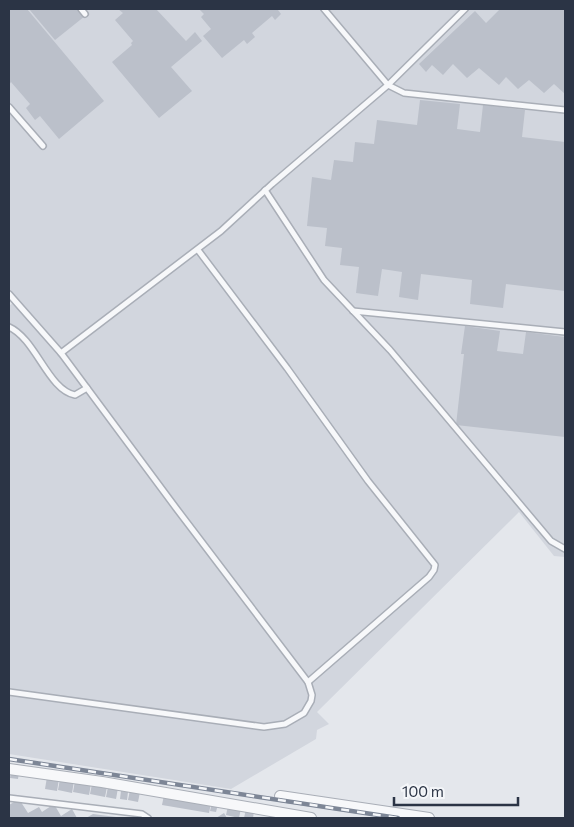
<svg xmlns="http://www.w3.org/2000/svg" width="574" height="827" font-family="Commissioner,sans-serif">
	<rect width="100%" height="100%" fill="#e4e7ec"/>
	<polygon fill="#d2d6de" points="9,9 565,9 565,557 554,556 519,512 317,712 329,724 317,730 316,739 231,789 9,754 9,306 14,302 9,296"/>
	<g fill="#bbc0ca">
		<polygon points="9,9 27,9 104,101 59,139 40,116 35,120 26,108 30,104 11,82 9,85"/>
		<polygon points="29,9 79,9 85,16 55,40"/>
		<polygon points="118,9 156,9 186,41 195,32 202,41 171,67 192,91 159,118 112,62 132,45 131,43 133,41 115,20 123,13"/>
		<polygon points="199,9 280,9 278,10 281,14 275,20 272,16 252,33 255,37 247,44 244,40 222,58 203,36 211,29 201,17 204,14"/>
		<polygon points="500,9 565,9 565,94 554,84 544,93 529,80 518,89 506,77 499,85 479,68 467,78 453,64 443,75 432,65 426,72 419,64 475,11 486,23"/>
		<polygon points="420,100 460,104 457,129 480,132 483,105 525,110 522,137 565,142 565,291 506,284 503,308 470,304 472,280 421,274 418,300 399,297 402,272 382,269 378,296 356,293 359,267 340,265 342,248 325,246 327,228 307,226 312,177 331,180 334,160 353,162 355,142 374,144 377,120 417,125"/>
		<polygon points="465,326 500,331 497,351 523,354 526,332 565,337 565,437 456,425 464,354 461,354"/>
		<polygon points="11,771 19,772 18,779 10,778"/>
		<polygon points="47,777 59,779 57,791 45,789"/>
		<polygon points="60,779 74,781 72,793 58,790"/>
		<polygon points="75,781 91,784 89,795 73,792"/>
		<polygon points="92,784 107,787 105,797 90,794"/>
		<polygon points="108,787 118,788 116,799 106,797"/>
		<polygon points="130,790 140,792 138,802 128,800"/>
		<polygon points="121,791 128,792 127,800 120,799"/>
		<polygon points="164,795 211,803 209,813 162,805"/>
		<polygon points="19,799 28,813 39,807 42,812 54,804 61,816 72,809 77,818 9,818 9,805"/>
		<polygon points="212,803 218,804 216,812 210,811"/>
		<polygon points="228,806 241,808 239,818 226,815"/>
		<polygon points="246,809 254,811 253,818 244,818"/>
		<polygon points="224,813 227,818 216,818"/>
		<polygon points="93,814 116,817 115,818 86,818"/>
	</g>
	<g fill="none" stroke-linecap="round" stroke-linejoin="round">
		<g stroke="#a9aeb7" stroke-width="8">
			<g id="service">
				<polyline points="81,9 85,14"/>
				<polyline points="324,9 388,85 404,93 565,110"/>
				<polyline points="9,107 43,146"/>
				<polyline points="265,190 324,280 390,350 551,541 565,549"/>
				<polyline points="198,250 287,368 368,481 435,565 434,570 429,577 308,682"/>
				<polyline points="9,294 61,353 221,231 272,184 388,85 465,9"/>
				<polyline points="353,311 565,332"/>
				<path d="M 9,327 C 36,339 48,390 75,395 L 87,388"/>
				<polyline points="9,692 264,727 285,724 304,713 311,701 312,695 308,682 176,508 61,353"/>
				<polyline points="9,798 142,814 148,818"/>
			</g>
		</g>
		<g stroke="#a9aeb7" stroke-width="12">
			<g id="minor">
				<polyline points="9,769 102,782 311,818"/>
				<polyline points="280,796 429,818"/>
			</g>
		</g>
		<use href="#service" stroke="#f7f8fa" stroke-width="5"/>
		<use href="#minor" stroke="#f7f8fa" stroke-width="10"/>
		<g stroke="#7d8696" stroke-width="4.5">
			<polyline id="rail" points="9,759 398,818"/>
		</g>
		<use href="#rail" stroke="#f4f6f9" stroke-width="2.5" stroke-dasharray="8" stroke-linecap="butt"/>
	</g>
	<rect width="574" height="827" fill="none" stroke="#2b3445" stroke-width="20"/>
	<path d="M394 797v8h124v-8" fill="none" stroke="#2b3445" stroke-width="2.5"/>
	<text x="402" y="797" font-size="15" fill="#2b3445" stroke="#f4f6f9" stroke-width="4" paint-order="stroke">100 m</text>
</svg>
